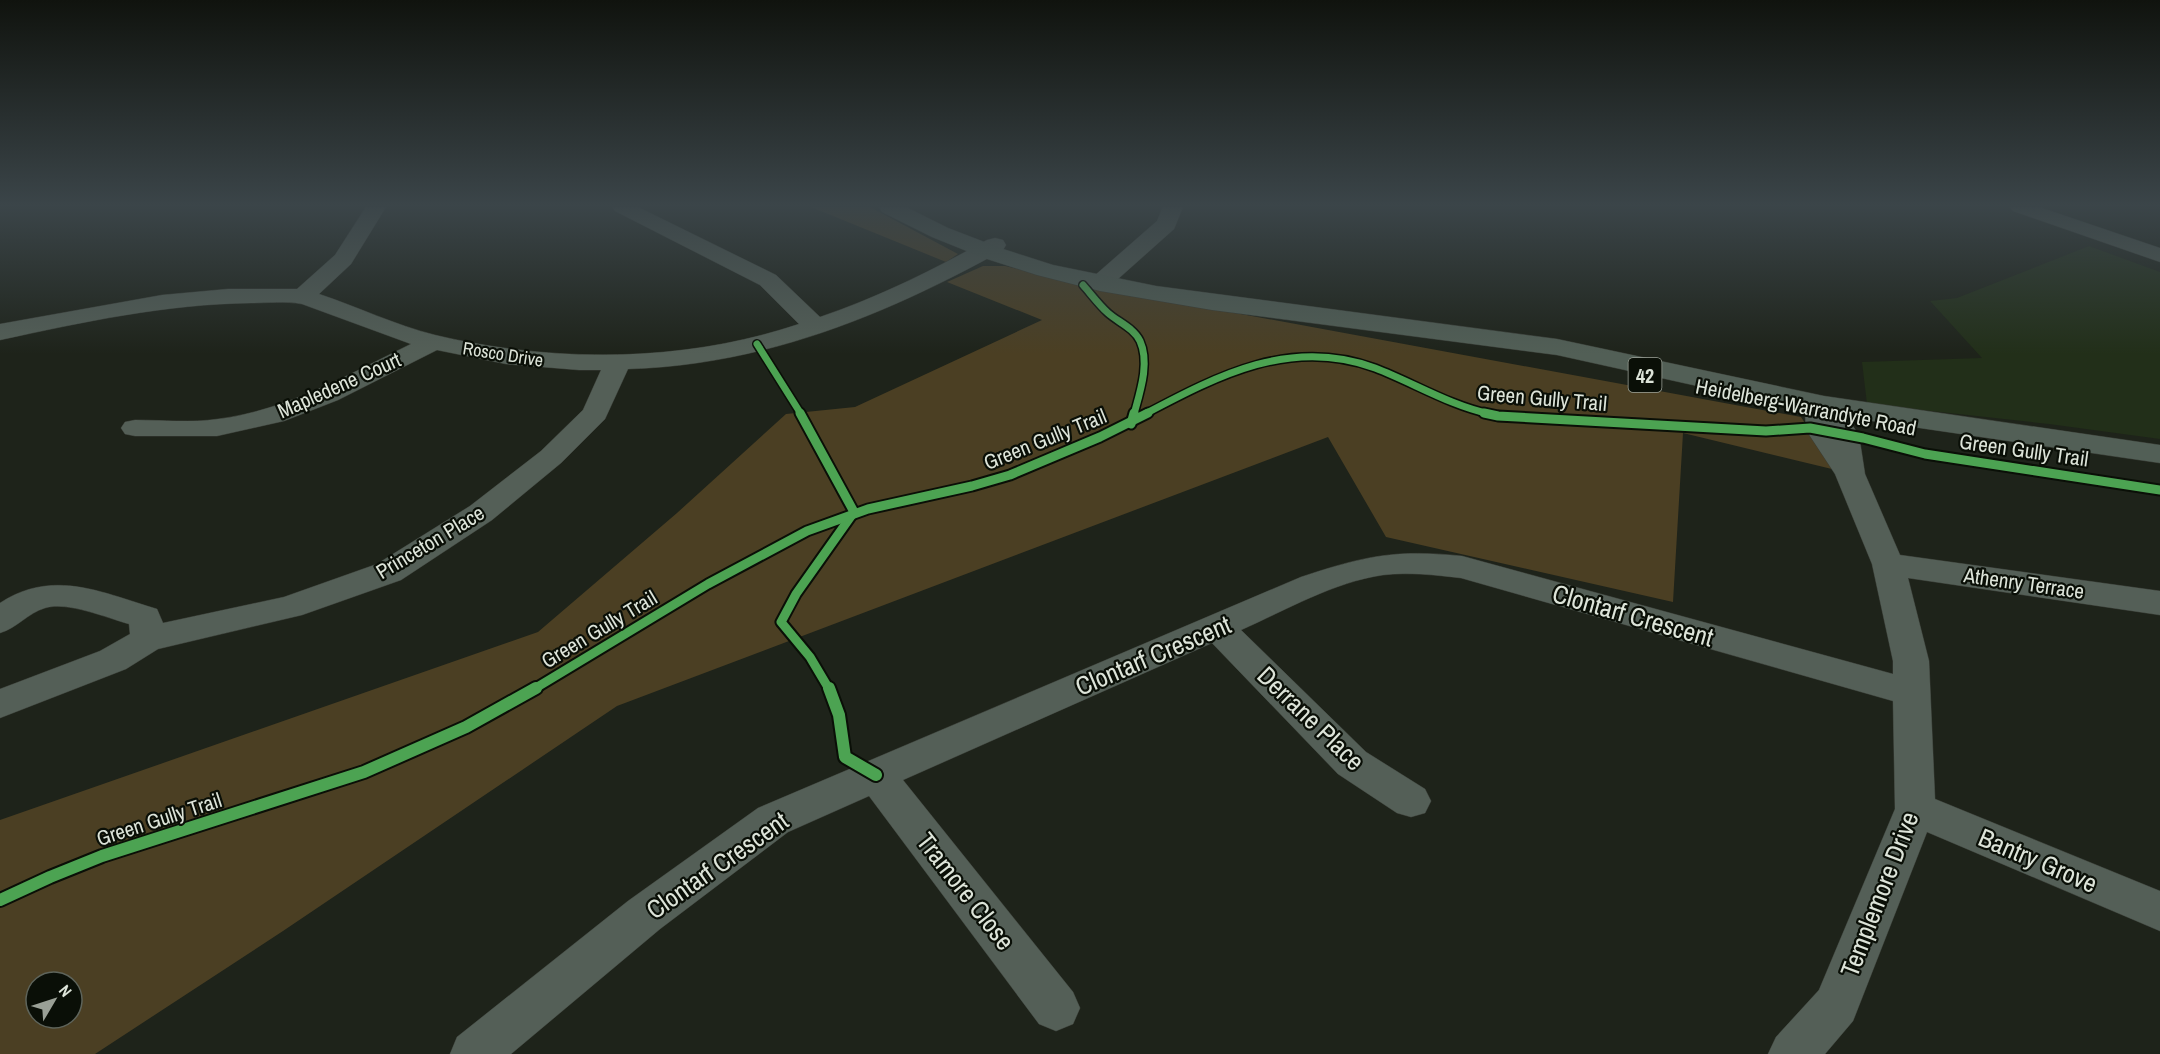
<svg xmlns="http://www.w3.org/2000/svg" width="2160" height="1054" font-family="'Archivo Narrow',sans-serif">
	<rect width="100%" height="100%" fill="#1e231a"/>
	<polygon fill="#222f19" points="2089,246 2160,272 2160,439 2049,424 1867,404 1862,362 1982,358 1930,301 1957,298"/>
	<g fill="#4b3f23" fill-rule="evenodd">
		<polygon points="811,207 870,207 958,254 946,262"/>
		<path d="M 983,266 L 1005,266 L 1089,286 L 1801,417 L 1836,470 L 1683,433 L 1673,602 L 1386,537 L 1328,437 L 617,706 L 283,931 L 95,1054 L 0,1054 L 0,820 L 538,632 L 677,513 L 786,414 L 855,407 L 1042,320 L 947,282 ZM 36,982 L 72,982 L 72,1018 L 36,1018 Z"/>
	</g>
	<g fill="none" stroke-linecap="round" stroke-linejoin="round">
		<g stroke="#393d36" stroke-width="1">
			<g id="minor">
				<path d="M 366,207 L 386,207 L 351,264 L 319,294 C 358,307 395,325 435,335 C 553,363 683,363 799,324 L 760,285 L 615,211 L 612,207 L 638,207 L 776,275 L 820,317 C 879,297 933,270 987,240 L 995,238 L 1003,240 L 1006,245 L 1003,250 C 886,315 764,365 628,369 L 605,419 L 561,463 L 492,520 L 401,580 L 302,615 L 158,649 L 126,669 L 0,718 L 0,689 L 100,651 L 130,634 L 129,624 C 107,618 67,601 45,608 C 28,613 17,628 0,633 L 0,603 C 53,568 103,593 157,609 L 163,623 L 284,597 L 377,564 L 470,506 L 541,451 L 583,410 L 601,370 L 579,370 L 506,364 L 437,350 L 338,400 L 284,421 L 217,436 L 135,436 L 125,434 L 121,428 L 125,422 L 135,420 C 163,420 191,423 218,419 C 288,410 349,374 411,344 L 302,304 C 285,301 268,303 251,303 C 166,304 83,322 0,340 L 0,324 L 162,295 L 228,289 L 297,289 L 335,255 Z"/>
				<polygon points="1163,207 1183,207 1174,229 1109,287 1101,289 1093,287 1089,282 1093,277 1157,221"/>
				<polygon points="2010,207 2039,207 2160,248 2160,262 2013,211"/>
				<path d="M 1824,397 L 1834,399 L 1859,435 L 1865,474 L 1900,555 L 2160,591 L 2160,615 L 1908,578 L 1929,661 L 1935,799 L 2160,891 L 2160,931 L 1927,832 L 1853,1021 L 1825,1054 L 1768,1054 L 1776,1037 L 1819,990 L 1895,809 L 1893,701 L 1461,578 C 1435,575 1409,572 1383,575 C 1334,582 1286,610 1241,630 L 1366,752 L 1425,789 L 1431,801 L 1425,813 L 1411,817 L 1397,813 L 1338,774 L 1212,643 L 903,780 L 1073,992 L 1080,1008 L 1073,1024 L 1056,1031 L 1039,1024 L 869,796 L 788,832 L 660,929 L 511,1054 L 450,1054 L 457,1037 L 628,901 L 758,808 L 1301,577 C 1364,556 1396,549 1462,556 L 1893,674 L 1893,661 L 1872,564 L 1835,474 L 1806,430 L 1805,414 L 1814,399 Z"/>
			</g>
		</g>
		<g stroke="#393d36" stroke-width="1">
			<polygon id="major" points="879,207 906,207 948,228 1000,248 1053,265 1156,286 1557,339 1824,396 2160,445 2160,463 1824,414 1557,355 1212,310 1100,291 1037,275 984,258 932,237 882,212"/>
		</g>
		<use href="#minor" fill="#545f57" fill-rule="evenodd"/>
		<use href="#major" fill="#525f56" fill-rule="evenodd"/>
		<g stroke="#0a0f07" stroke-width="10">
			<g id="cycleway-far2">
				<path d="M 1083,285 C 1091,294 1099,305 1108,313 C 1118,322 1134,328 1140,341 C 1150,363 1140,392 1134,414"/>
				<polyline points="757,344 801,414"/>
				<path d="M 1145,414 C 1219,375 1291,337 1375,368 C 1414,383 1449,405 1490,414"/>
			</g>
		</g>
		<g stroke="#0a0f07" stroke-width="13">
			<g id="cycleway-far1">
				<polyline points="800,413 854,512 796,594 781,622 810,657 829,689"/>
				<polyline points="1484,413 1498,416 1766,431 1810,428 1863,438 1925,454 2160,490"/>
				<polyline points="1131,424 1134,413"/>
				<polyline points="534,689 708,584 807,531 868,509 972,486 1010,475 1100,437 1148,413"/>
			</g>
		</g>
		<g stroke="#0a0f07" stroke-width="16">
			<g id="cycleway">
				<polyline points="829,688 839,715 845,757 876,775"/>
				<polyline points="0,900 50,877 102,856 364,772 466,727 536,688"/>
			</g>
		</g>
		<use href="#cycleway-far2" stroke="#4ca352" stroke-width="7"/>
		<use href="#cycleway-far1" stroke="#4ca352" stroke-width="9"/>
		<use href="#cycleway" stroke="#4ca352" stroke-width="12"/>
	</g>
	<linearGradient id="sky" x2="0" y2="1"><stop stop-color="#10130e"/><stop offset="0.58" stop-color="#3b4549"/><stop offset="1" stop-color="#3b4549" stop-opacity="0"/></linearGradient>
	<rect width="2160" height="354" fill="url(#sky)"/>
	<g text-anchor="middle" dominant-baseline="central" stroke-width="4.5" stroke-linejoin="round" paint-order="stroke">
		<g font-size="18" fill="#dde4d9" stroke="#0a0f07">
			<text transform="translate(503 354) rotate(9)">Rosco Drive</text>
		</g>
		<rect fill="#0a0f07" stroke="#9ea49a" stroke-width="1.5" x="1628.5" y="358" width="33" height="34" rx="4.5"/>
		<g font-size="20" font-weight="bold" fill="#dde4d9">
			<text x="1645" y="375">42</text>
		</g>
		<g font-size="21" fill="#dde4d9" stroke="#0a0f07">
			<text transform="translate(339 385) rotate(-24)">Mapledene Court</text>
			<text transform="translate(1542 398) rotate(5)">Green Gully Trail</text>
			<text transform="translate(1806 407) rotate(11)">Heidelberg-Warrandyte Road</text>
			<text transform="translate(1045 439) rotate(-22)">Green Gully Trail</text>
			<text transform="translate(2024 450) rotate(8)">Green Gully Trail</text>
			<text transform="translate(430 542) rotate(-31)">Princeton Place</text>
			<text transform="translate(2024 583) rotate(8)">Athenry Terrace</text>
			<text transform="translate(599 629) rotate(-31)">Green Gully Trail</text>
			<text transform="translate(159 819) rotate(-18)">Green Gully Trail</text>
		</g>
		<g font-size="26" fill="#dde4d9" stroke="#0a0f07">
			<text transform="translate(1633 615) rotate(16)">Clontarf Crescent</text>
			<text transform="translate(1153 655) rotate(-23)">Clontarf Crescent</text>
			<text transform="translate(1311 718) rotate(44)">Derrane Place</text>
			<text transform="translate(2038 860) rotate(23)">Bantry Grove</text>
			<text transform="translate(717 865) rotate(-35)">Clontarf Crescent</text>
			<text transform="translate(966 891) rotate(52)">Tramore Close</text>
			<text transform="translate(1879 894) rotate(-69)">Templemore Drive</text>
		</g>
	</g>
	<g transform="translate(54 1000) rotate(51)"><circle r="28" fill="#0a0f07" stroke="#5e645b" stroke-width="1.5"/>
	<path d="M0-4.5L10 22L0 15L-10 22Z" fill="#9aa096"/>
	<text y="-9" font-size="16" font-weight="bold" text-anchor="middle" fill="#dde4d9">N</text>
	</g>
</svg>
